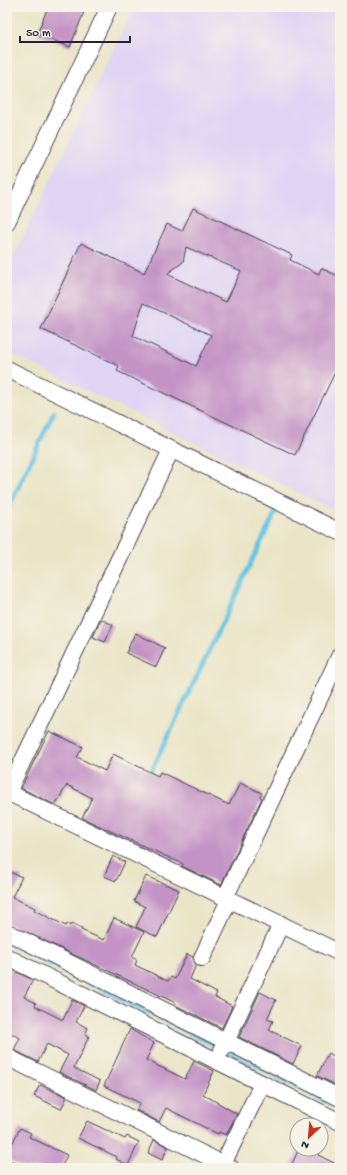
<svg xmlns="http://www.w3.org/2000/svg" width="347" height="1175" font-family="'Gochi Hand',sans-serif">
	<rect width="100%" height="100%" fill="#f7f3e8"/>
	<filter id="ink" filterUnits="userSpaceOnUse"><feTurbulence type="fractalNoise" baseFrequency=".025" numOctaves="2"/><feDisplacementMap in="SourceGraphic" scale="8" xChannelSelector="R" yChannelSelector="G"/><feConvolveMatrix kernelMatrix="1 2 1 2 8 2 1 2 1" color-interpolation-filters="sRGB"/></filter>
	<filter id="wash" filterUnits="userSpaceOnUse"><feTurbulence type="fractalNoise" baseFrequency=".012" numOctaves="4" result="noise"/><feDisplacementMap in="SourceGraphic" scale="16" xChannelSelector="R" yChannelSelector="G"/><feGaussianBlur stdDeviation="0.9" result="paint"/><feColorMatrix in="noise" values="0 0 0 0 0 0 0 0 0 0 0 0 0 0 0 0 0 1.4 0 .05"/><feComposite in="paint" operator="in"/></filter>
	<g filter="url(#wash)">
		<rect width="100%" height="100%" fill="#ebe5c8"/>
		<polygon fill="#dfd4f4" points="134,7 340,7 340,513 7,352 7,270"/>
		<g fill="none" stroke-linecap="round" stroke-linejoin="round">
			<g stroke="#64c3e2" stroke-width="4.5">
				<polyline points="7,511 54,412"/>
				<polyline points="148,778 276,511"/>
				<polyline points="7,942 340,1108"/>
			</g>
		</g>
		<g id="blocks">
			<g fill="#c393c5" fill-rule="evenodd">
				<polygon points="48,7 86,7 70,47 37,34"/>
				<path d="M 193,208 L 292,255 L 290,260 L 319,274 L 321,268 L 340,277 L 340,362 L 295,455 L 117,371 L 119,366 L 41,329 L 81,243 L 144,273 L 167,224 L 182,231 ZM 186,247 L 241,271 L 226,302 L 167,274 L 183,262 ZM 143,303 L 211,335 L 196,366 L 133,336 Z"/>
				<polygon points="101,619 113,625 105,642 93,637"/>
				<polygon points="135,633 165,648 156,667 126,653"/>
				<polygon points="49,731 83,747 77,757 105,771 113,754 158,776 160,772 229,805 240,783 262,793 260,797 262,798 221,885 182,866 183,864 82,818 92,798 67,785 55,805 21,788"/>
				<polygon points="113,856 125,862 116,881 104,876"/>
				<polygon points="7,871 22,877 12,897 35,908 34,910 66,926 67,924 70,926 72,923 82,928 81,930 104,940 114,918 144,932 132,957 137,960 135,965 168,981 171,977 175,979 187,954 193,957 196,965 190,979 217,993 215,997 232,1006 222,1028 175,1005 176,1003 7,923"/>
				<polygon points="146,876 179,890 157,937 136,927 145,907 134,901"/>
				<polygon points="11,969 33,980 24,997 36,1003 35,1006 63,1020 72,1000 84,1006 76,1022 88,1028 85,1034 89,1036 74,1068 100,1081 96,1090 59,1072 68,1055 47,1044 38,1062 14,1050 20,1038 7,1031 7,977"/>
				<polygon points="260,992 276,1000 267,1019 273,1021 269,1030 302,1046 293,1064 239,1037"/>
				<polygon points="130,1029 154,1043 146,1060 185,1079 194,1061 214,1071 203,1094 237,1114 226,1135 219,1132 218,1134 166,1108 159,1122 136,1110 140,1103 104,1086"/>
				<polygon points="328,1053 340,1059 340,1087 317,1076"/>
				<polygon points="40,1085 67,1097 61,1109 34,1096"/>
				<polygon points="87,1121 125,1139 127,1136 139,1142 128,1165 116,1159 117,1157 78,1138"/>
				<polygon points="20,1128 31,1133 29,1137 67,1155 61,1168 25,1168 7,1159 7,1154"/>
				<polygon points="154,1140 168,1147 162,1160 148,1153"/>
				<polygon points="299,1149 321,1149 318,1155 340,1166 340,1168 290,1168"/>
			</g>
		</g>
	</g>
	<g filter="url(#ink)">
		<use href="#blocks" fill-opacity="0" stroke="#403f50" stroke-width="1"/>
		<g fill="none" stroke-linecap="round" stroke-linejoin="round">
			<g stroke="#403f50" stroke-width="18">
				<g id="minor">
					<polyline points="7,222 109,7"/>
					<polyline points="7,369 340,532"/>
					<polyline points="7,792 340,953"/>
					<polyline points="8,792 171,450"/>
					<polyline points="225,898 340,655"/>
					<polyline points="7,932 340,1098"/>
					<polyline points="7,957 340,1122"/>
					<polyline points="202,958 229,900"/>
					<polyline points="222,1050 281,924"/>
					<polyline points="7,1057 231,1168"/>
					<polyline points="223,1164 262,1084"/>
				</g>
			</g>
			<use href="#minor" stroke="#fff" stroke-width="16"/>
		</g>
	</g>
	<rect width="347" height="1175" fill="none" stroke="#f7f3e8" stroke-width="24"/>
	<g transform="translate(309 1137) rotate(206)"><circle r="19" fill="#f7f3e8" stroke="#a29fa3"/>
	<path d="M0-3L7 15L0 10L-7 15Z" fill="#c8321e"/>
	<text y="-6" font-size="11" font-weight="bold" text-anchor="middle" fill="#22223b">N</text>
	</g>
	<path d="M20 36v6h110v-6" fill="none" stroke="#22223b" stroke-width="2"/>
	<text x="26" y="36" font-size="12" fill="#22223b" stroke="#f7f3e8" stroke-width="3" paint-order="stroke">50 m</text>
</svg>
